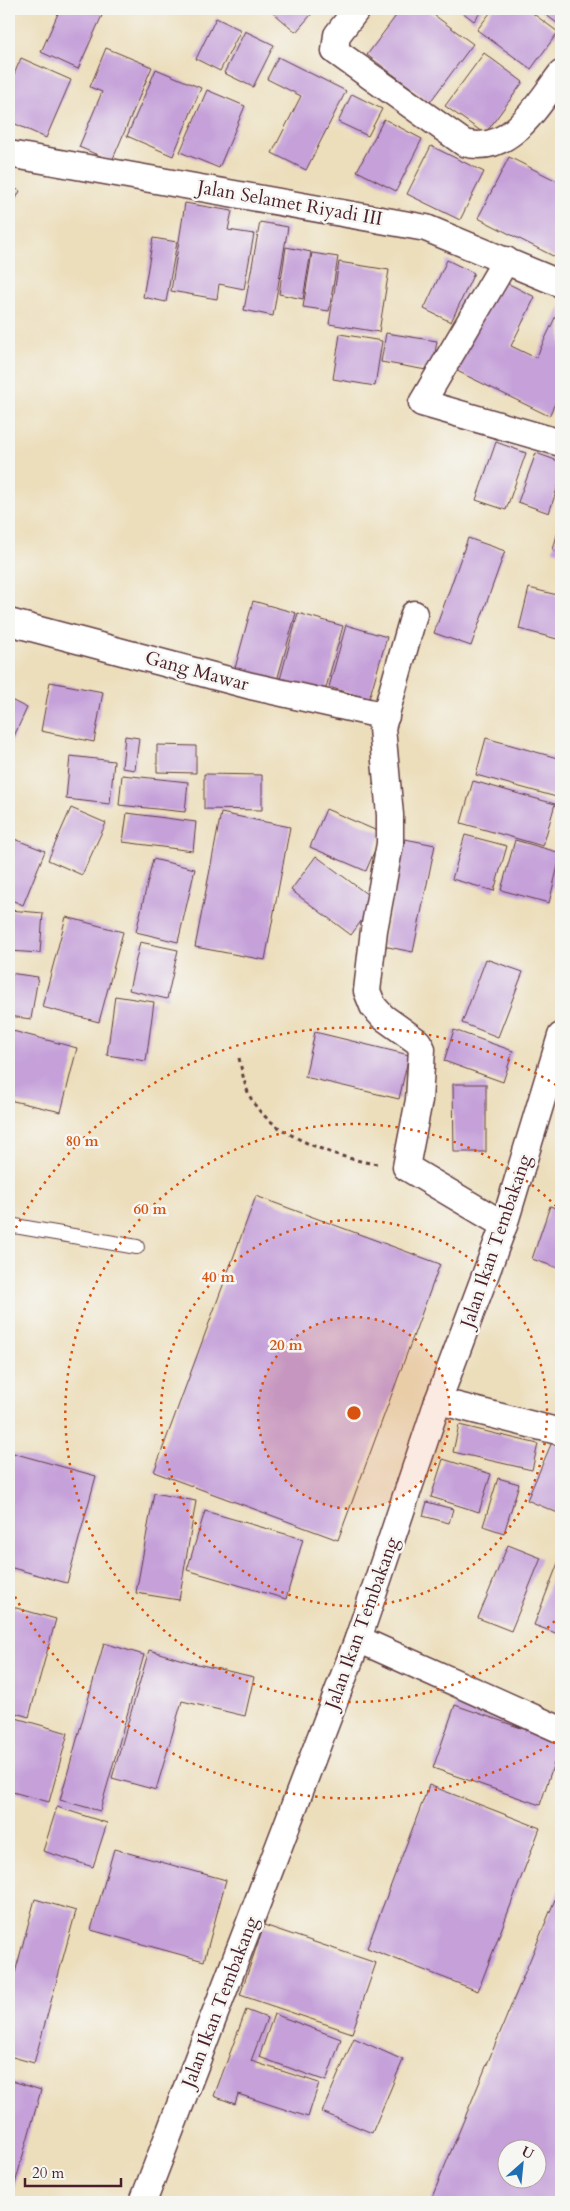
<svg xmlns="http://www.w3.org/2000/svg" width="570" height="2211" font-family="Cardo,serif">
	<rect width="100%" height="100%" fill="#f6f6f2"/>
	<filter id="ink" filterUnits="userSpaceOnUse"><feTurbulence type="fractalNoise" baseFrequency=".02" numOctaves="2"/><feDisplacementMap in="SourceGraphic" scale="10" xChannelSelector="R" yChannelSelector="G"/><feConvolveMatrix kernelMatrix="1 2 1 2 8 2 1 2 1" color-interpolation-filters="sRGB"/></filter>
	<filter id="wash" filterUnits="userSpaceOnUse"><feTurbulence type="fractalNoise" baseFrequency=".0096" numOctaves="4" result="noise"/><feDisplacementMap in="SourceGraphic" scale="20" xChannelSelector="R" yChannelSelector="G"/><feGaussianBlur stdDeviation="1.12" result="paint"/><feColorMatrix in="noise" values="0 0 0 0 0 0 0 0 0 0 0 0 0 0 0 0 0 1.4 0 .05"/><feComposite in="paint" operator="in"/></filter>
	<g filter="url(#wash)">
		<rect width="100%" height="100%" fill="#ecdebb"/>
		<g id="blocks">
			<g fill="#c5a0d9" fill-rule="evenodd">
				<polygon points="60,9 98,9 104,11 78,69 41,52"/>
				<polygon points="269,9 316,9 296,32"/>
				<polygon points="401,9 426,9 473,44 430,102 367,55"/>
				<polygon points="458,9 483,9 474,21"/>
				<polygon points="493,9 527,9 558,32 531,69 477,30"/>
				<polygon points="538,9 561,9 561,26"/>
				<polygon points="216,18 241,30 220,71 196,59"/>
				<polygon points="245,31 274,45 253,87 224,73"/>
				<polygon points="106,48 152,67 112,161 79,147 102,92 90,87"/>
				<polygon points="484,53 523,82 485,134 445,106"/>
				<polygon points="278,57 346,91 306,170 272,153 301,96 267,79"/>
				<polygon points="21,58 71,80 46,138 9,121 9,86"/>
				<polygon points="156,69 201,88 173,156 127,136"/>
				<polygon points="207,90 245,106 219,168 180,152"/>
				<polygon points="352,94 382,109 368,136 338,122"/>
				<polygon points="384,119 422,139 396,191 357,171"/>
				<polygon points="431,146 484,172 460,220 407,194"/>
				<polygon points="509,157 561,183 561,260 478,218"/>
				<polygon points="9,186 20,191 9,212"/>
				<polygon points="185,203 232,211 228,230 254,234 244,289 219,284 217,299 171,291"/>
				<polygon points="260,222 288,227 273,316 244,310"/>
				<polygon points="153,238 177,242 166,302 143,297"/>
				<polygon points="286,247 311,252 303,299 279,294"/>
				<polygon points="312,253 338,257 329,311 303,307"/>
				<polygon points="447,260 474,273 451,322 424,309"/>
				<polygon points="339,262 389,270 379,332 329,324"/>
				<polygon points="497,278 535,297 511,346 536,358 561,305 561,391 549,416 453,369"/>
				<polygon points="386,333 437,341 432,371 381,362"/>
				<polygon points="340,334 382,341 375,386 333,379"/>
				<polygon points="496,442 526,453 506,510 476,500"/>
				<polygon points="536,453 561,462 561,477 549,513 518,502"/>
				<polygon points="561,519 561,552 553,550"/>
				<polygon points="468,538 505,551 471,646 434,633"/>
				<polygon points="529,588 561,596 561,640 519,629"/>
				<polygon points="253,601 296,613 276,684 234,672"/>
				<polygon points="298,613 343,626 324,695 279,683"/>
				<polygon points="346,625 387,637 369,699 329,687"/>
				<polygon points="50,682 103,692 94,742 41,731"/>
				<polygon points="9,699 27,708 9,747"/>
				<polygon points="125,736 139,738 135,770 122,768"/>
				<polygon points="486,738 561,759 560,798 476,775"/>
				<polygon points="157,745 196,746 196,773 157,772"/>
				<polygon points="70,756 114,761 110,804 66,799"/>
				<polygon points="204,774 262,775 262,810 204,809"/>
				<polygon points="122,775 188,782 185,812 119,805"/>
				<polygon points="473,781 555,804 543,846 461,823"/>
				<polygon points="71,808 106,823 82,875 48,860"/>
				<polygon points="326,809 382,833 366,871 310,847"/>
				<polygon points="127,813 196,822 193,851 123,842"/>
				<polygon points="221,813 290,827 265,960 195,947"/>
				<polygon points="465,835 507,846 494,891 452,879"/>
				<polygon points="9,837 45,851 23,905 9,899"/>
				<polygon points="405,839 435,845 413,952 383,946"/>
				<polygon points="515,840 561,853 549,903 501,890"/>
				<polygon points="316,856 376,901 351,935 291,890"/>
				<polygon points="153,859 195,869 178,942 136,932"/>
				<polygon points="9,910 43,913 40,953 9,951"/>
				<polygon points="66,917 123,932 99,1022 42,1007"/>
				<polygon points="140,942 178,950 167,999 129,990"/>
				<polygon points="486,959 523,972 498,1037 462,1023"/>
				<polygon points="9,973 38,977 31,1019 9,1016"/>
				<polygon points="115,996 154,1002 146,1061 107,1055"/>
				<polygon points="9,1030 77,1048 61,1112 9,1100"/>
				<polygon points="454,1030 513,1051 503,1082 444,1061"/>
				<polygon points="315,1032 409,1055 399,1099 305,1077"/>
				<polygon points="453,1084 486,1084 486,1152 454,1152"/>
				<polygon points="256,1196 440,1264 338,1540 154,1472"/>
				<polygon points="550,1206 561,1210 561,1269 532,1259"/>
				<polygon points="459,1425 538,1444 532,1470 453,1452"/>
				<polygon points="552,1442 561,1446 561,1505 558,1513 527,1500"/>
				<polygon points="9,1452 96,1476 67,1583 9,1567"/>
				<polygon points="443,1459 491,1474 479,1512 431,1497"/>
				<polygon points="498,1478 519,1484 504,1533 483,1526"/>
				<polygon points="154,1493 196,1501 179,1600 136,1593"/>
				<polygon points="427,1502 453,1509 449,1523 423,1516"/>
				<polygon points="205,1511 303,1539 286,1599 187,1570"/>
				<polygon points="508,1545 541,1558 511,1631 478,1618"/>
				<polygon points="561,1555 561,1635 534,1625"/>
				<polygon points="9,1606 56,1619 29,1717 9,1711"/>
				<polygon points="104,1643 144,1655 100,1811 60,1800"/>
				<polygon points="149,1650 193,1663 254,1677 245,1716 182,1701 156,1790 112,1778"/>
				<polygon points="455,1705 561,1742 540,1805 433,1768"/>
				<polygon points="9,1716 68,1733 49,1802 9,1791"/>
				<polygon points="429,1785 540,1828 478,1991 367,1948"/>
				<polygon points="57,1807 107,1823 93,1867 43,1851"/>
				<polygon points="114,1849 226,1880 204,1961 91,1930"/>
				<path d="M 561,1885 L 561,2202 L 430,2202 ZM 508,2148 L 538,2148 L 538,2178 L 508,2178 Z"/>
				<polygon points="35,1899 76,1911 34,2063 9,2056 9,1995"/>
				<polygon points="264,1925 376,1963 352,2033 240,1995"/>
				<polygon points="246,2010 267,2018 251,2061 319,2083 308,2117 238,2094 235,2104 214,2096"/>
				<polygon points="274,2014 341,2039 326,2081 259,2057"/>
				<polygon points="354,2038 403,2060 372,2133 322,2112"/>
				<polygon points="9,2080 41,2090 10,2202 9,2202"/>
			</g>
		</g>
	</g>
	<g filter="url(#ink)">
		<use href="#blocks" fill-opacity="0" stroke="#623c41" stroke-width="1"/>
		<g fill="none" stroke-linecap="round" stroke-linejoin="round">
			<g stroke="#623c41" stroke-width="16">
				<polyline id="service" points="9,1225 137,1247"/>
			</g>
			<g stroke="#623c41" stroke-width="29">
				<g id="minor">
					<path d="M 357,9 L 337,35 L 335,51 L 464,143 C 510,156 537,105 561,74"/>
					<polyline points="9,154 426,228 561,284"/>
					<polyline points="506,260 422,403 561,443"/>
					<polyline points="414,614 382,728 390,815 390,844 374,930 367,991 373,1006 383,1017 418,1042 422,1049 419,1100 406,1167 504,1225"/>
					<polyline points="9,622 251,686 386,716"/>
					<polyline points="438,1401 561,1432"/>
					<polyline points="358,1639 561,1730"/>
					<polyline points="143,2202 358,1639 438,1401 504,1225 561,1036"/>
				</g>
			</g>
			<path stroke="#623c41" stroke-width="3" stroke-dasharray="4 4" stroke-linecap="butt" d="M 239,1058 C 243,1075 245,1091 255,1105 C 276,1136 342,1160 378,1164"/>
			<use href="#service" stroke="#fff" stroke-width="14"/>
			<use href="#minor" stroke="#fff" stroke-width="26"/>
		</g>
	</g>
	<circle cx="354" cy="1413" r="96" fill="#d8530f" fill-opacity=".12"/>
	<g fill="none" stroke="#d8530f" stroke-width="2.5" stroke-dasharray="2.5 5">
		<circle cx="354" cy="1413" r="96"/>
		<circle cx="354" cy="1413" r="193"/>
		<path d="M560 1616A289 289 0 1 1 560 1210"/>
		<path d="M561 1738A385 385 0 0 1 9 1585M9 1241A385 385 0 0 1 561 1088"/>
	</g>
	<g text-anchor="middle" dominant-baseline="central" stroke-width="5" stroke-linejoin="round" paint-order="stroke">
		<g font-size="19" fill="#4a1f2b" stroke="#f6f6f2">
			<text transform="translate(290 203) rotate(10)">Jalan Selamet Riyadi III</text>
			<text transform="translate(197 671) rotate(15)">Gang Mawar</text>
			<text transform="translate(496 1241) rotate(-71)">Jalan Ikan Tembakang</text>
			<text transform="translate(362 1623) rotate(-70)">Jalan Ikan Tembakang</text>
			<text transform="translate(220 2002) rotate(-69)">Jalan Ikan Tembakang</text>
		</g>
	</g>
	<circle cx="354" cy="1413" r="8" fill="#d8530f" stroke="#f6f6f2" stroke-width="2.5"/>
	<g font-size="15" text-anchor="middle" font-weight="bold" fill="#d8530f" stroke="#f6f6f2" stroke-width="5" stroke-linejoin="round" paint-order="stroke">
		<text x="82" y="1146">80 m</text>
		<text x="150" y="1214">60 m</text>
		<text x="218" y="1282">40 m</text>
		<text x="286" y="1350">20 m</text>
	</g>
	<rect width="570" height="2211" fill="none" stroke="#f6f6f2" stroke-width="30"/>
	<g transform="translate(522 2164) rotate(27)"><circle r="24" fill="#f6f6f2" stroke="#b1a0a2"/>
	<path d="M0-4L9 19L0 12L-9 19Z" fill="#1f6fb2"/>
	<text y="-8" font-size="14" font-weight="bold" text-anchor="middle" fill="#4a1f2b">U</text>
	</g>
	<path d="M25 2178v8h96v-8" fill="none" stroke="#4a1f2b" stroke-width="2.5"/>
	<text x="32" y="2178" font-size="15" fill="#4a1f2b" stroke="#f6f6f2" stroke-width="4" paint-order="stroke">20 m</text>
</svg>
